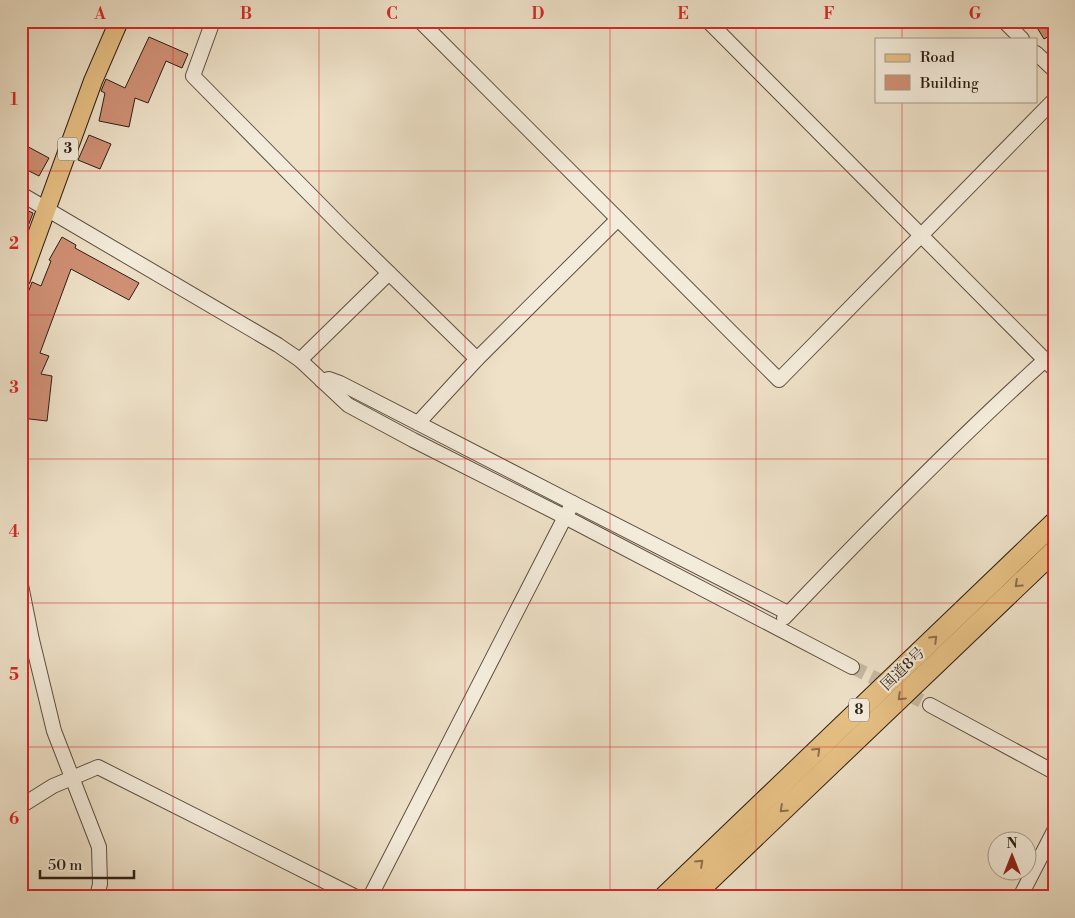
<svg xmlns="http://www.w3.org/2000/svg" width="1075" height="918" font-family="'Libre Bodoni','Noto Serif JP',serif">
	<rect width="100%" height="100%" fill="#eee1c8"/>
	<filter id="stains"><feTurbulence type="fractalNoise" baseFrequency=".004" numOctaves="4"/><feColorMatrix values="0 0 0 0 .2 0 0 0 0 .09 0 0 0 0 .02 0 0 0 .5 -.17"/></filter>
	<radialGradient id="worn" r=".72"><stop offset=".6" stop-color="#630" stop-opacity="0"/><stop offset="1" stop-color="#630" stop-opacity=".3"/></radialGradient>
	<g fill="#d09075" stroke="#2d1e14">
		<polygon points="1033,21 1054,21 1054,33 1044,39"/>
		<polygon points="149,37 188,54 182,68 166,61 148,103 135,98 129,127 99,121 105,93 101,91 106,79 125,88"/>
		<polygon points="89,135 111,144 100,169 78,160"/>
		<polygon points="21,143 49,158 39,176 21,167"/>
		<polygon points="21,208 33,213 22,242 21,241"/>
		<polygon points="62,237 76,245 75,248 139,283 129,300 71,269 40,353 49,356 41,374 52,376 47,421 21,418 21,311 32,282 41,286 51,261 49,260"/>
	</g>
	<g fill="none" stroke-linecap="round" stroke-linejoin="round">
		<polyline stroke="#c7baa4" stroke-width="14" stroke-dasharray="14 7" stroke-linecap="butt" points="852,667 930,705"/>
		<g stroke="#5d4f41" stroke-width="16">
			<g id="minor">
				<polyline points="213,21 193,76 343,228 477,359"/>
				<polyline points="420,21 779,380 1054,100"/>
				<polyline points="708,21 1054,369"/>
				<polyline points="1004,21 1022,39"/>
				<polyline points="1036,53 1054,70"/>
				<polyline points="21,194 278,345 300,360 348,405 413,440 565,517 852,667"/>
				<polyline points="300,360 389,273"/>
				<polyline points="322,381 329,379 340,383 573,503"/>
				<polyline points="418,423 477,359 618,219"/>
				<polyline points="21,585 32,640 54,731 99,847 100,884 97,897"/>
				<path d="M 784,618 C 868,530 954,442 1045,360"/>
				<polyline points="930,705 1054,772"/>
				<polyline points="21,806 53,786 98,767 356,897"/>
				<polyline points="370,897 565,517 573,503 788,613"/>
				<polyline points="1020,897 1054,831"/>
			</g>
		</g>
		<g stroke="#2d1e14" stroke-width="20">
			<polyline id="major" points="21,279 93,81 119,21"/>
		</g>
		<g stroke="#2d1e14" stroke-width="22">
			<g id="highway">
				<polyline points="664,897 1054,523"/>
				<polyline points="692,897 1054,551"/>
			</g>
		</g>
		<use href="#minor" stroke="#f4ecdb" stroke-width="14"/>
		<use href="#major" stroke="#e7c084" stroke-width="18"/>
		<use href="#highway" stroke="#e7c084" stroke-width="20"/>
	</g>
	<defs><path id="oneway-chevron" d="M-2-3.5L2.5 0L-2 3.5" fill="none" stroke-width="1.6" stroke-linecap="round" stroke-linejoin="round" transform="scale(1.25)"/></defs>
	<g stroke="#8a6f4c">
		<use href="#oneway-chevron" transform="translate(1018 584) rotate(137)"/>
		<use href="#oneway-chevron" transform="translate(934 639) rotate(-44)"/>
		<use href="#oneway-chevron" transform="translate(901 697) rotate(136)"/>
		<use href="#oneway-chevron" transform="translate(817 751) rotate(-44)"/>
		<use href="#oneway-chevron" transform="translate(783 809) rotate(137)"/>
		<use href="#oneway-chevron" transform="translate(700 863) rotate(-43)"/>
	</g>
	<path fill="none" stroke="#d62828" stroke-width="1" stroke-opacity="0.55" d="M 173,21 L 173,897M 319,21 L 319,897M 465,21 L 465,897M 610,21 L 610,897M 756,21 L 756,897M 902,21 L 902,39M 902,101 L 902,897M 21,171 L 1054,171M 21,315 L 1054,315M 21,459 L 1054,459M 21,603 L 1054,603M 21,747 L 1054,747"/>
	<g text-anchor="middle" dominant-baseline="central" stroke-width="4.5" stroke-linejoin="round" paint-order="stroke">
		<g fill="#f4ecdb" stroke="#695c50" stroke-width="1">
			<rect x="58" y="137.5" width="20" height="23" rx="4"/>
			<rect x="849" y="698.5" width="20" height="23" rx="4"/>
		</g>
		<g font-size="14" font-weight="bold" fill="#2d1e14">
			<text x="68" y="149">3</text>
			<text x="859" y="710">8</text>
		</g>
		<g font-size="15" fill="#2d1e14" stroke="#f4ecdb">
			<text transform="translate(903 669) rotate(-44)">国道8号</text>
		</g>
	</g>
	<rect width="1075" height="918" fill="none" stroke="#eee1c8" stroke-width="55"/>
	<rect x="875" y="38" width="162" height="65" fill="#f4ecdb" stroke="#a49a8b"/>
	<rect x="885" y="54" width="25" height="8" fill="#e7c084" stroke="#a49a8b"/>
	<text x="920" y="62" font-size="15" fill="#2d1e14">Road</text>
	<rect x="885" y="75" width="25" height="15" fill="#d09075" stroke="#a49a8b"/>
	<text x="920" y="88" font-size="15" fill="#2d1e14">Building</text>
	<g transform="translate(1012 856)"><circle r="24" fill="#f4ecdb" stroke="#a49a8b"/>
	<path d="M0-4L9 19L0 12L-9 19Z" fill="#8f2418"/>
	<text y="-8" font-size="14" font-weight="bold" text-anchor="middle" fill="#2d1e14">N</text>
	</g>
	<path d="M40 870v8h94v-8" fill="none" stroke="#2d1e14" stroke-width="2.5"/>
	<text x="48" y="870" font-size="15" fill="#2d1e14" stroke="#f4ecdb" stroke-width="4" paint-order="stroke">50 m</text>
	<rect x="28" y="28" width="1020" height="862" fill="none" stroke="#d62828" stroke-width="2"/>
	<g font-size="16" text-anchor="middle" font-weight="bold" fill="#d62828">
		<text x="100" y="19">A</text>
		<text x="246" y="19">B</text>
		<text x="392" y="19">C</text>
		<text x="538" y="19">D</text>
		<text x="683" y="19">E</text>
		<text x="829" y="19">F</text>
		<text x="975" y="19">G</text>
		<text x="14" y="105">1</text>
		<text x="14" y="249">2</text>
		<text x="14" y="393">3</text>
		<text x="14" y="537">4</text>
		<text x="14" y="680">5</text>
		<text x="14" y="824">6</text>
	</g>
	<rect width="100%" height="100%" filter="url(#stains)"/>
	<rect width="100%" height="100%" fill="url(#worn)"/>
</svg>
